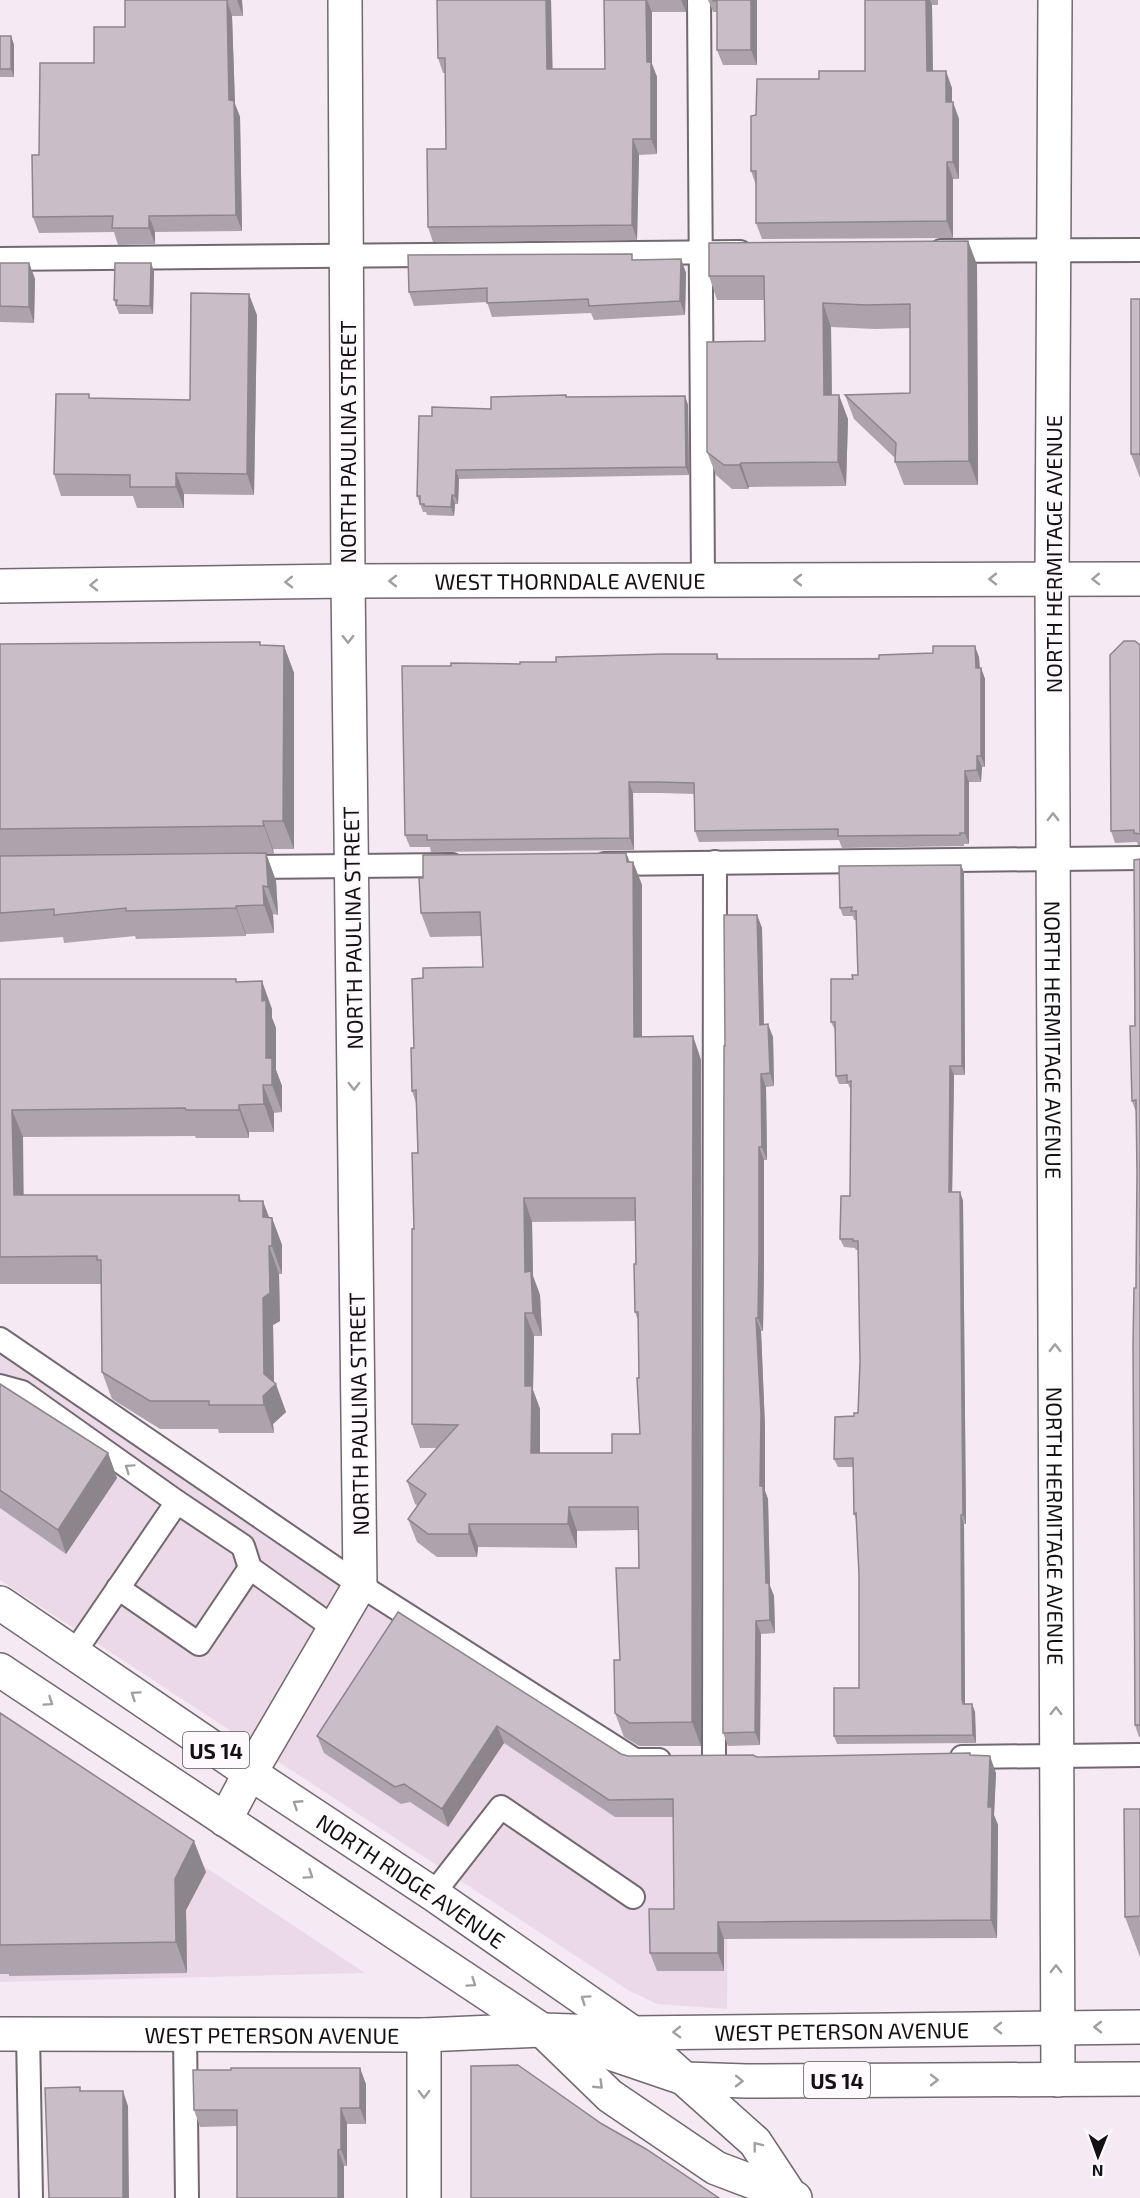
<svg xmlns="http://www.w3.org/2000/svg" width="1140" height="2198" font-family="'Exo 2',sans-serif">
	<rect width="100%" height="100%" fill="#f5e9f3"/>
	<g fill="#ebd9e8">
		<polygon points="0,1339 635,1760 728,1759 727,2009 657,2004 628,1990 0,1580"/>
		<polygon points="0,1731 365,1973 0,1982"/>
	</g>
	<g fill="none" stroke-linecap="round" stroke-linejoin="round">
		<g stroke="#726871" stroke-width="26">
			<g id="lane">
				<polyline points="699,0 703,580"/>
				<polyline points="941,251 1140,250"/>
				<polyline points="0,259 740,252"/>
				<polyline points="605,864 1140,858"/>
				<polyline points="242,867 452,865"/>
				<polyline points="0,1339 360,1585 635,1760 659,1760"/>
				<polyline points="0,1386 22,1392 177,1502"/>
				<polyline points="118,1588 199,1644 250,1568"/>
				<polyline points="74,1653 177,1502 243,1546 250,1568 334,1628"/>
				<polyline points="962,1757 1140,1755"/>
				<polyline points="714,1760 715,862"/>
				<polyline points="433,1894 501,1807 633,1897"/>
				<polyline points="28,2034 31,2198"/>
				<polyline points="185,2035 187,2198"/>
			</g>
		</g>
		<g stroke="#726871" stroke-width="36">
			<g id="street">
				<path id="s1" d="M 1055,0 L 1052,580 L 1058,2080"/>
				<path id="s2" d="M 0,586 L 348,581 L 1140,579"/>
				<polyline points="225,1820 250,1773 360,1585 348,581 345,0"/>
				<polyline points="424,2198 424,2035"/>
			</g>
		</g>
		<g stroke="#726871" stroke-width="36">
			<g id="secondary">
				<polyline points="542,2030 610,2096 716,2168 795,2198"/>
				<path id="s3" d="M 0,2034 L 424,2035 L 542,2030 L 633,2033 L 755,2142 L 790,2195"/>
			</g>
		</g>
		<g stroke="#726871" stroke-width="36">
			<g id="primary">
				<path id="s4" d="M 0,1603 L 250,1773 L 433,1894 L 633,2033 L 1140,2027"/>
				<polyline points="0,1670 542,2030 686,2079 746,2081 1140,2079"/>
			</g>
		</g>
		<use href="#lane" stroke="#fff" stroke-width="22"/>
		<use href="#street" stroke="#fff" stroke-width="33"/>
		<use href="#secondary" stroke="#fff" stroke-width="33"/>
		<use href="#primary" stroke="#fff" stroke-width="33"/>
	</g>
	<g fill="#ada3ac" fill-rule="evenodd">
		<polygon points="125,0 242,0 243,16 232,16 235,104 240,117 242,231 155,232 155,244 118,245 114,232 39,233 33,217 39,155 94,63 125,27"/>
		<polygon points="437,0 551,0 552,69 605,69 604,0 687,0 686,12 652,12 652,64 657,77 657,154 639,155 637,240 433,242 428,227 446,149 445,73 443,73 438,58"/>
		<polygon points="708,0 757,0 757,65 723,65 717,50 717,12 713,12"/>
		<polygon points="865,0 938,0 938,5 932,5 933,71 952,88 952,102 959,119 959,179 953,179 953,238 762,239 756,223 756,185 751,171 756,115 819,79 865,71"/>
		<polygon points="0,36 11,36 14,45 14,77 0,77"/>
		<polygon points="968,241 977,265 978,485 904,485 895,462 895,458 854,419 845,395 910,393 910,328 875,329 831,327 832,395 848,419 846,486 749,487 748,489 732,489 716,475 707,452 765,341 765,300 717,300 709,276"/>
		<polygon points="681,259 686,273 685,315 594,320 591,313 492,317 487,302 414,306 409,292 634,260"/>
		<polygon points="0,263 29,263 35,279 34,323 0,322"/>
		<polygon points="154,271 153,314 119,314 114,300"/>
		<polygon points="1140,299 1140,478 1131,454"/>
		<polygon points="257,315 254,495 184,494 184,508 137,508 133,496 61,496 54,474 90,398 190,400"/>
		<polygon points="566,395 567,397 685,396 688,405 689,475 459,479 458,504 455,504 454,516 427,515 426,512 423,512 417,496 432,416 491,409"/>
		<polygon points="260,642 261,645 284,646 294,673 294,849 273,849 274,854 266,854 276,881 278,915 273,914 274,933 246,934 246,936 136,939 135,936 64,943 63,937 0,942 0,644"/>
		<polygon points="1140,645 1140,845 1138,845 1137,842 1115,843 1111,831"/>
		<polygon points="717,654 719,659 979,657 980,668 981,668 985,679 985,767 982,767 981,782 969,782 969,844 964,844 964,846 842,848 839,840 699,842 695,831 694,794 662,793 633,793 634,850 431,852 430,847 410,847 405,835 451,666 520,664"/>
		<path d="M 626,853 L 630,862 L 633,862 L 642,885 L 642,1037 L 693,1036 L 701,1060 L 701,1746 L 639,1746 L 624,1737 L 615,1713 L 620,1660 L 639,1568 L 639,1530 L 577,1531 L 577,1548 L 478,1547 L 477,1557 L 437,1557 L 417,1542 L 408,1519 L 418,1506 L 415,1504 L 407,1481 L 437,1448 L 420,1448 L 412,1424 L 414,1229 L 418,1153 L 416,1103 L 412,1091 L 414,1048 L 423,978 L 483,967 L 481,936 L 430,937 L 421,913 ZM 636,1221 L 635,1312 L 638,1320 L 640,1434 L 612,1453 L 540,1453 L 540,1409 L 533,1390 L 534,1336 L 542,1336 L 540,1295 L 533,1276 L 532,1222 Z"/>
		<polygon points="1140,859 1140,1737 1139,1737 1135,1725 1137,1173 1136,1112 1132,1101"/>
		<polygon points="961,865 964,873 965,1075 954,1075 952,1192 960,1192 963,1201 966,1524 964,1524 965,1704 972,1704 975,1712 976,1743 837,1744 834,1736 859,1688 859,1574 857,1521 854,1514 854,1467 838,1467 834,1459 854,1416 858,1413 860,1362 858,1250 856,1250 855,1248 844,1247 840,1239 850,1196 851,1090 848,1084 839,1084 836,1076 835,1030 831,1022 858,975 856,920 854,920 853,916 843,916 840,908"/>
		<polygon points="757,915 762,928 764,1024 773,1037 774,1086 766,1087 767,1160 764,1160 764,1265 763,1331 761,1331 765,1427 765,1491 768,1499 770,1586 774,1596 775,1633 761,1634 760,1745 728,1746 723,1733 725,1046"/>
		<polygon points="0,979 237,982 272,1009 272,1018 276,1028 276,1070 282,1086 282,1112 274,1113 274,1132 249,1132 249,1138 196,1138 195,1136 23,1137 23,1195 239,1195 241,1201 269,1218 272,1218 282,1245 282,1274 279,1274 280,1321 273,1325 274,1382 286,1412 273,1424 274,1433 219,1433 218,1429 160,1429 112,1399 102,1372 101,1284 0,1284"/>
		<polygon points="0,1384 108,1453 117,1478 66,1554 0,1508"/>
		<polygon points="398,1612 621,1754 628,1756 757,1757 971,1755 996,1773 994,1815 998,1825 997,1938 724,1939 724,1971 657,1971 650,1953 674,1909 673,1817 615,1817 504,1743 448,1827 410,1802 401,1804 324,1753 317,1736"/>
		<polygon points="0,1713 206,1872 186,1910 187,1973 9,1976 9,1974 0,1974"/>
		<polygon points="1140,1809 1140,1957 1125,1917"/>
		<polygon points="366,2084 366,2124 347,2124 347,2166 344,2166 344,2198 237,2198 237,2126 200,2127 194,2110"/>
	</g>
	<g fill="#8d858c">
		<polygon points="227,0 232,16 235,104 240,117 242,231 236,215 229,100"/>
		<polygon points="237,0 242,0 243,16"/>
		<polygon points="546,0 551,0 553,84 547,69"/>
		<polygon points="646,0 647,0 652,12 652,64 657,77 657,154 651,139 647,62"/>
		<polygon points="681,0 687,0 686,12"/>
		<polygon points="751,0 757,0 757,65 751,50"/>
		<polygon points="926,0 930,0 932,5 933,88 927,71"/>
		<polygon points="11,36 14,45 14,77 11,69"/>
		<polygon points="946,71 952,88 952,119 946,102"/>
		<polygon points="953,102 959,119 959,179 953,162"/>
		<polygon points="633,139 639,155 637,240 632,225"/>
		<polygon points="947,162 953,179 953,238 947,221"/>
		<polygon points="149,216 155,232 155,244 149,228"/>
		<polygon points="968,241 977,265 978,485 969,461"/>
		<polygon points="681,259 686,273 685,315 680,301"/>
		<polygon points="29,263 35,279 34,323 29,307"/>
		<polygon points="151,263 154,271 153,314 150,306"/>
		<polygon points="249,294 257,315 254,495 247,474"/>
		<polygon points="823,303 831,327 832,419 824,395"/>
		<polygon points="839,395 848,419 846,486 838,462"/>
		<polygon points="685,396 688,405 689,475 686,467"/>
		<polygon points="741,463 749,487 748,489 739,465"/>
		<polygon points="456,470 459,479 458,504 455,496"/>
		<polygon points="176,473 184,494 184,508 176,487"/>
		<polygon points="452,495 455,504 454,516 451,507"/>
		<polygon points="284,646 294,673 294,849 283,821"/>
		<polygon points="975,646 979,657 980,680 976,668"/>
		<polygon points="981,668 985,679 985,767 981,756"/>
		<polygon points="977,756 982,767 981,782 977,770"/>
		<polygon points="965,771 969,782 969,844 965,833"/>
		<polygon points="629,782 633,793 634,850 630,838"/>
		<polygon points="263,821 273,849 274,854 264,826"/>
		<polygon points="266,853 276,881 278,915 268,887"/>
		<polygon points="626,853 633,872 633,862 642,885 642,1061 634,1037"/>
		<polygon points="961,865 964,873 965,1075 962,1066"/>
		<polygon points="263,886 273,914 274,933 264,905"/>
		<polygon points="236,906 246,934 246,936 236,908"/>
		<polygon points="757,915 762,928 764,1037 760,1025"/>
		<polygon points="262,981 272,1009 272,1018 276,1028 276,1070 282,1086 282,1112 272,1085 266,1058 262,1001"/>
		<polygon points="768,1024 773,1037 774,1086 770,1073"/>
		<polygon points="693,1036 701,1060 701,1746 692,1722"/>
		<polygon points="950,1066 954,1075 952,1201 949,1192"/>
		<polygon points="761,1074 766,1087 767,1160 762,1147"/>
		<polygon points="263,1085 274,1113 274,1132 264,1104"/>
		<polygon points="239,1105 249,1132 249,1138 239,1110"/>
		<polygon points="12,1110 23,1137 24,1222 14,1195"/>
		<polygon points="759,1147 764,1160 764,1265 763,1331 758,1318"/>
		<polygon points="960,1192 963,1201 966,1524 963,1515"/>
		<polygon points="524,1198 532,1222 533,1276 540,1295 542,1336 533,1313 525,1272"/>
		<polygon points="263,1201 272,1225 272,1218 282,1245 282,1274 272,1246 263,1217"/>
		<polygon points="269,1246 279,1274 280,1321 273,1325 274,1386 276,1384 286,1412 273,1424 274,1433 264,1405 263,1396 264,1374 263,1298"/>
		<polygon points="525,1313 534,1336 533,1390 540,1409 540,1477 531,1453 525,1386"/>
		<polygon points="756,1318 761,1331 765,1427 765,1491 768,1499 770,1586 774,1596 775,1633 770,1620 766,1583 760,1486"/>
		<polygon points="108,1453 117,1478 66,1554 58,1530"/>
		<polygon points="569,1507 577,1531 577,1548 568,1524"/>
		<polygon points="961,1515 964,1524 965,1707 962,1699"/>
		<polygon points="469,1524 478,1547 477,1557 469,1534"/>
		<polygon points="756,1621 761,1634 760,1745 755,1732"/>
		<polygon points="972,1704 975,1712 976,1743 973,1735"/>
		<polygon points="497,1726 504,1743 448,1827 442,1809"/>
		<polygon points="990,1756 996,1773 994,1815 998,1825 997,1938 991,1920 988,1807"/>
		<polygon points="194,1841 206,1872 186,1910 187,1973 176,1942 175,1879"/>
		<polygon points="718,1922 724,1939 724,1971 718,1953"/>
		<polygon points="360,2068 366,2084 366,2124 360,2108"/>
		<polygon points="123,2091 128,2106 129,2198 123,2198"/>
		<polygon points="341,2108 347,2124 347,2166 341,2149"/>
		<polygon points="338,2150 344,2166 344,2198 338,2198"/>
	</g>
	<g fill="#c9bec8" stroke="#8d858c" stroke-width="1.5" fill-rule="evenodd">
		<polygon points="125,0 227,0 229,100 234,101 236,215 149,216 149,228 112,228 113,216 33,217 32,155 39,155 40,63 94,63 94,27 125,27"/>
		<polygon points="437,0 546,0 547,69 605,69 604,0 646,0 647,62 651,62 651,139 633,139 632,225 428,227 427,149 446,149 445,58 438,58"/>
		<polygon points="713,0 751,0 751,50 717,50 717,1 713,1"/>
		<polygon points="865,0 926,0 927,71 946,71 946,102 953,102 953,162 947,162 947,221 756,223 756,171 751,171 751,116 756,115 757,79 819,79 819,71 865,71"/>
		<rect x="0" y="36" width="11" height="33"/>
		<polygon points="968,241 969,461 895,462 896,443 845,395 910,393 910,304 866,305 823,303 824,395 839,395 838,462 741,463 739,465 724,465 707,452 707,342 765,341 764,276 709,276 709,243"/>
		<polygon points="632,254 632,260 681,259 680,301 589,306 588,299 487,303 487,288 409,292 408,255"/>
		<polygon points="0,263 29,263 29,307 0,306"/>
		<polygon points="115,263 151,263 150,306 116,305 117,300 114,300"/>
		<polygon points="191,293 249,294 247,474 176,473 176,487 130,487 130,475 54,474 56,394 89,394 89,398 190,400"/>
		<rect x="1131" y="299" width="9" height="155"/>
		<polygon points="566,395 566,397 685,396 686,467 456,470 455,496 452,495 451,507 424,506 424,504 420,504 420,496 417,496 419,416 432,416 432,407 491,409 491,397"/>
		<polygon points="1124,641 1135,641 1140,645 1140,834 1134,833 1134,830 1111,831 1110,655"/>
		<polygon points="260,642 260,645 284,646 283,821 263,821 264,826 0,829 0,644"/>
		<polygon points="933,646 975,646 976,668 981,668 981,756 977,756 977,770 965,771 965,833 960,833 960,835 838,836 838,829 695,831 694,783 658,782 629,782 630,838 427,840 427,835 405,835 402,666 451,666 451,663 520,664 520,662 556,662 556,657 664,654 717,654 717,659 879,659 879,655 933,653"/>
		<polygon points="266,853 268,887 263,886 264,905 236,906 236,908 126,911 126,908 54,915 54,909 0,913 0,856"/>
		<path d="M 626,853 L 627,862 L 633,862 L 634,1037 L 693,1036 L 692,1722 L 630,1723 L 615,1713 L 614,1660 L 620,1660 L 616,1568 L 639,1568 L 638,1507 L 569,1507 L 568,1524 L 469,1524 L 469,1534 L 428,1534 L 408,1519 L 426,1494 L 407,1481 L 458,1425 L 412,1424 L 412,1229 L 414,1229 L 412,1153 L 418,1153 L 416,1090 L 412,1091 L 411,1048 L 414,1048 L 412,979 L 423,978 L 423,968 L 483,967 L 480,912 L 421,913 L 419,878 L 423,878 L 423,855 ZM 524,1198 L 635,1198 L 636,1264 L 634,1264 L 635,1312 L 638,1312 L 639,1378 L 637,1378 L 640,1434 L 612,1434 L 612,1453 L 531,1453 L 532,1386 L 525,1386 L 525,1313 L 533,1313 L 531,1271 L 525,1272 Z"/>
		<polygon points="1140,859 1140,1725 1135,1725 1133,1345 1134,1288 1136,1288 1137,1173 1136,1100 1132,1101 1130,1026 1135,1026 1134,860"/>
		<polygon points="961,865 962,1066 950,1066 949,1192 960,1192 963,1515 961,1515 962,1699 963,1704 972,1704 973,1735 834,1736 834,1688 859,1688 859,1574 856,1513 854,1514 853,1458 834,1459 835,1417 854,1416 854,1413 858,1413 860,1362 858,1241 853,1241 853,1239 840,1239 841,1196 850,1196 851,1081 847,1082 847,1075 836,1076 835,1022 831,1022 831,979 853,979 852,975 858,975 856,911 851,911 852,907 840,908 839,866"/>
		<polygon points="724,915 757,915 760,1025 768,1024 770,1073 761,1074 762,1147 759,1147 759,1252 758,1318 756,1318 761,1414 760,1486 763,1486 766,1583 769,1583 770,1620 756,1621 755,1732 723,1733 724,1046 725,1046"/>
		<polygon points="0,979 236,979 236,982 262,981 262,1001 266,1000 266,1058 272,1058 272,1085 263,1085 264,1104 239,1105 239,1110 186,1110 185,1108 12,1110 14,1195 239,1195 239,1201 263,1201 263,1217 272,1218 272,1246 269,1246 270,1293 263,1298 264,1374 276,1384 263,1396 264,1405 209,1405 209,1401 150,1401 102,1372 101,1260 97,1260 97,1256 0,1257"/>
		<polygon points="0,1384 108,1453 58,1530 0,1490"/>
		<polygon points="398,1612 621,1754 628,1756 753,1755 757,1757 970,1753 970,1755 990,1756 988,1807 992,1807 991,1920 718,1922 718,1953 650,1953 649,1909 674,1909 673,1799 609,1800 497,1726 442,1809 404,1784 395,1787 317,1736"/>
		<polygon points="0,1713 194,1841 175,1879 176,1942 0,1945"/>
		<polygon points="1124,1809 1140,1809 1140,1916 1125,1917"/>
		<polygon points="518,2065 602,2124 646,2149 719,2198 471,2198 471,2066"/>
		<polygon points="231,2068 360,2068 360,2108 341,2108 341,2149 338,2150 338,2198 237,2198 237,2110 194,2110 193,2070 231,2070"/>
		<polygon points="80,2087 80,2091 123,2091 123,2198 49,2198 45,2088"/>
	</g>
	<defs><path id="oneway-chevron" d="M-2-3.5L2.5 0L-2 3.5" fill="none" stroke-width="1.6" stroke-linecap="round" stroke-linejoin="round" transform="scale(1.5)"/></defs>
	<g stroke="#a19fa1">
		<use href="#oneway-chevron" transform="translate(993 579) rotate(180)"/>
		<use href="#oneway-chevron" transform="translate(1096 579) rotate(179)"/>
		<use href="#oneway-chevron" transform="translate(798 580) rotate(180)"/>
		<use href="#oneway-chevron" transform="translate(393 581) rotate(-180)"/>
		<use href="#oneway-chevron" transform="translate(289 582) rotate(179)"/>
		<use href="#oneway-chevron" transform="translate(94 585) rotate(179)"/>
		<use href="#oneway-chevron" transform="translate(348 639) rotate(89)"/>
		<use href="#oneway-chevron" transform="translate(1053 817) rotate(-90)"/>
		<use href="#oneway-chevron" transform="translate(354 1086) rotate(89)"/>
		<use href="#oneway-chevron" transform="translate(1055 1348) rotate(-90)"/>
		<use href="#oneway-chevron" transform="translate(129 1468) rotate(-145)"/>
		<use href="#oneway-chevron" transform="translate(135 1695) rotate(-146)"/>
		<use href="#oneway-chevron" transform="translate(49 1702) rotate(34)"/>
		<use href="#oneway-chevron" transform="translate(1056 1711) rotate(-90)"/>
		<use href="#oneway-chevron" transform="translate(297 1804) rotate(-147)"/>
		<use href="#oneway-chevron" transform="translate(309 1875) rotate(34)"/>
		<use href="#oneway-chevron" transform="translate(1056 1969) rotate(-90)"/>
		<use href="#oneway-chevron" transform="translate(472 1983) rotate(34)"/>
		<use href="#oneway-chevron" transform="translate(585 1999) rotate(-145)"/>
		<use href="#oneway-chevron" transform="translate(1098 2027) rotate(180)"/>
		<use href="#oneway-chevron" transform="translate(998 2028) rotate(179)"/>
		<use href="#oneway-chevron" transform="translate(677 2032) rotate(179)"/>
		<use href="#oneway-chevron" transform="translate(934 2080)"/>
		<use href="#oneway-chevron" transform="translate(739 2081) rotate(1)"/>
		<use href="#oneway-chevron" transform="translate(599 2085) rotate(44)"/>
		<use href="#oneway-chevron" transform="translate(424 2094) rotate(90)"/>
		<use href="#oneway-chevron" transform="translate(757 2146) rotate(-128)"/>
	</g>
	<g text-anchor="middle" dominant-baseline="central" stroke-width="4.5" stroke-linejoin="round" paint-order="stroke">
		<g fill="#fef9fd" stroke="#5a5659" stroke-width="1.5">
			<rect x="183" y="1732" width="66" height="36" rx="4.5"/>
			<rect x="804" y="2062" width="66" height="36" rx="4.5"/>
		</g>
		<g font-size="21" font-weight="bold" fill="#141013">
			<text x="216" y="1750">US 14</text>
			<text x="837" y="2080">US 14</text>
		</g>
		<g font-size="22" fill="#141013" stroke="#fef9fd">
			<text transform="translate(347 442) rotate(-90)">NORTH PAULINA STREET</text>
			<text transform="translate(1053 554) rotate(-90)">NORTH HERMITAGE AVENUE</text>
			<text stroke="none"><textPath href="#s2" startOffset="570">WEST THORNDALE AVENUE</textPath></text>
			<text transform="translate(352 928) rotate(-91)">NORTH PAULINA STREET</text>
			<text stroke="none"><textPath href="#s1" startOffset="1040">NORTH HERMITAGE AVENUE</textPath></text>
			<text transform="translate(358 1414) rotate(-91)">NORTH PAULINA STREET</text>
			<text stroke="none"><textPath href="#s1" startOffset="1526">NORTH HERMITAGE AVENUE</textPath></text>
			<text stroke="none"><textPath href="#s4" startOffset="496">NORTH RIDGE AVENUE</textPath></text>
			<text stroke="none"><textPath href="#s4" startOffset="974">WEST PETERSON AVENUE</textPath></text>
			<text stroke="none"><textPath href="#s3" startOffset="272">WEST PETERSON AVENUE</textPath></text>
		</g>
	</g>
	<g transform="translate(1098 2156) rotate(181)" stroke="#fef9fd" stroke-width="4.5" paint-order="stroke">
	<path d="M0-4.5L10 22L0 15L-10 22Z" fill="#141013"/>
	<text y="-9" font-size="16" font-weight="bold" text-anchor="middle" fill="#141013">N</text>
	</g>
</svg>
